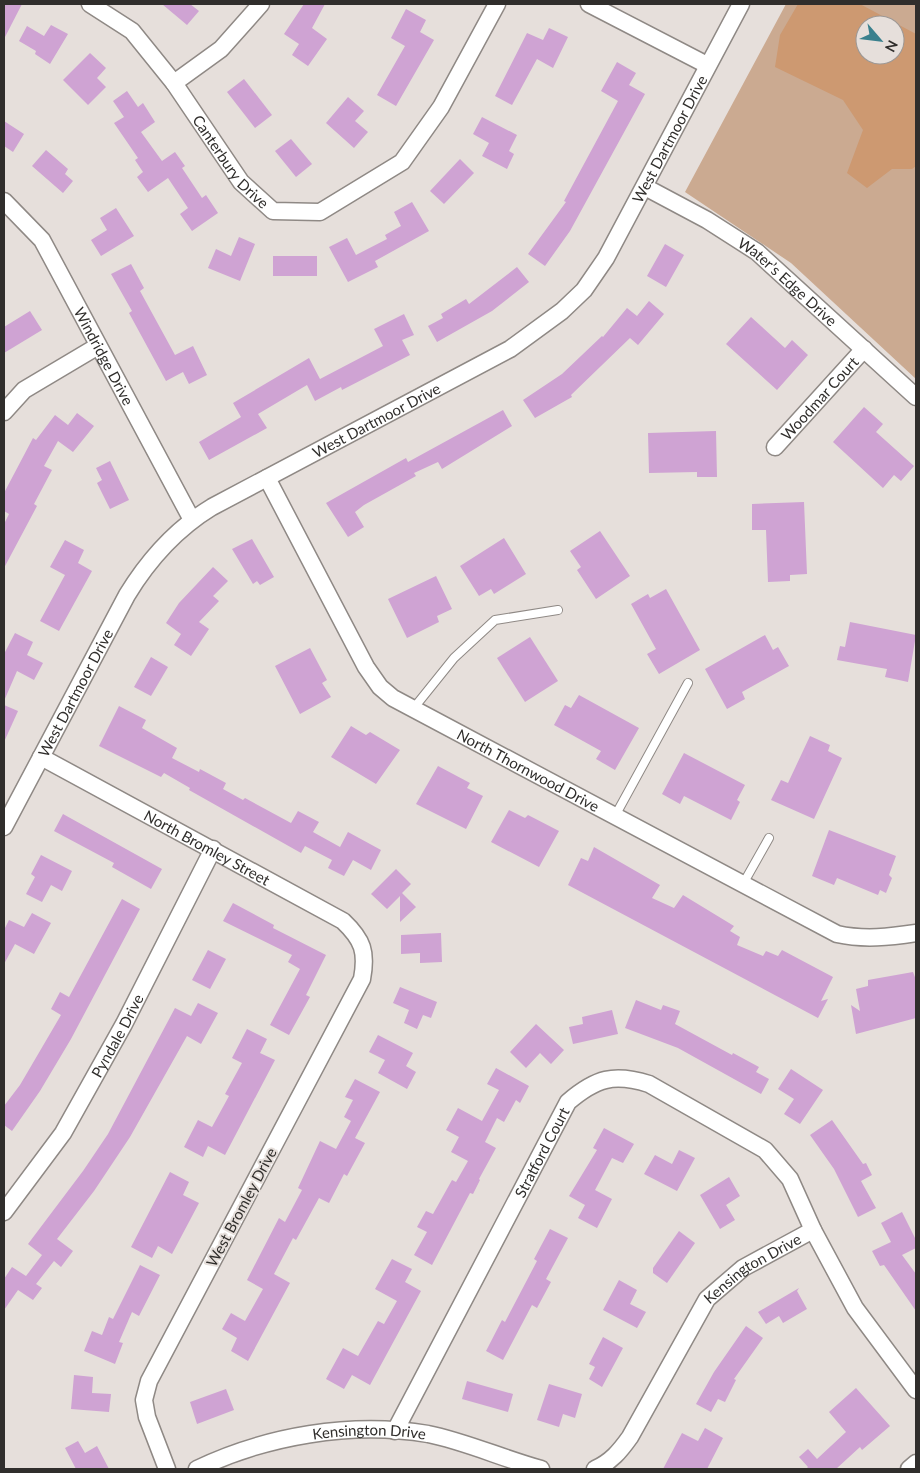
<svg xmlns="http://www.w3.org/2000/svg" width="920" height="1473" font-family="Lato,sans-serif">
	<rect width="100%" height="100%" fill="#e6dfdb"/>
	<path fill="#cbaa91" fill-rule="evenodd" d="M 786,4 L 916,4 L 916,379 L 791,263 L 685,192 ZM 865,25 L 895,25 L 895,55 L 865,55 Z"/>
	<path fill="#cd9971" fill-rule="evenodd" d="M 798,4 L 860,4 L 916,34 L 916,166 L 912,169 L 892,169 L 867,188 L 847,173 L 863,130 L 843,100 L 775,67 L 780,35 ZM 865,25 L 895,25 L 895,55 L 865,55 Z"/>
	<g fill="#cfa3d3">
		<polygon points="4,4 22,4 4,39"/>
		<polygon points="162,4 190,4 199,11 187,25"/>
		<polygon points="304,4 325,4 312,28 327,39 308,66 292,55 299,44 284,34"/>
		<polygon points="406,9 426,20 420,32 434,40 396,106 377,95 405,46 391,38"/>
		<polygon points="51,25 68,34 50,64 35,54 36,51 19,41 27,26 44,36"/>
		<polygon points="549,28 568,37 553,68 537,59 512,105 495,96 527,33 543,40"/>
		<polygon points="90,53 106,68 97,78 106,87 88,105 63,80"/>
		<polygon points="617,62 636,73 629,85 645,94 570,231 545,266 528,254 566,202 564,201 618,101 601,91"/>
		<polygon points="244,79 272,115 255,128 227,92"/>
		<polygon points="127,91 138,107 143,103 155,122 141,132 162,161 175,152 185,166 182,168 202,198 206,195 218,213 192,231 180,214 188,208 168,178 148,192 137,177 143,172 135,160 138,158 114,123 124,117 113,101"/>
		<polygon points="348,97 364,111 355,121 368,132 354,148 326,123"/>
		<polygon points="482,117 517,135 509,151 514,154 507,169 482,156 489,143 473,134"/>
		<polygon points="4,121 24,134 13,152 4,146"/>
		<polygon points="291,139 312,164 296,177 275,151"/>
		<polygon points="46,150 68,169 65,174 73,181 63,193 32,166"/>
		<polygon points="460,159 474,173 444,204 430,191"/>
		<polygon points="412,202 429,231 375,261 378,267 348,282 329,247 347,238 356,255 387,239 385,235 401,226 394,212"/>
		<polygon points="116,208 134,236 101,256 91,240 107,230 100,218"/>
		<polygon points="239,237 255,244 240,281 208,268 216,249 231,256"/>
		<polygon points="665,244 684,255 666,287 647,276"/>
		<rect x="273" y="256" width="44" height="20"/>
		<polygon points="131,264 144,288 140,291 175,355 193,346 207,375 189,384 183,372 166,381 129,313 132,311 111,274"/>
		<polygon points="517,267 529,282 492,311 437,342 428,326 443,318 441,314 466,299 469,304"/>
		<polygon points="649,301 664,314 638,345 630,338 571,395 572,397 535,418 523,400 562,374 602,336 603,337 627,308 637,316"/>
		<polygon points="30,311 42,330 4,353 4,327"/>
		<polygon points="404,314 414,335 402,340 410,355 342,390 341,387 315,401 307,385 258,414 267,428 209,460 199,442 241,417 233,403 309,358 320,379 383,346 374,329"/>
		<polygon points="751,317 785,348 792,340 808,355 777,390 726,344"/>
		<polygon points="864,407 883,424 876,432 914,466 901,481 894,475 883,488 833,442"/>
		<polygon points="503,410 512,426 442,469 438,462 414,473 416,476 364,505 355,512 364,527 348,537 326,503 406,458 408,462"/>
		<polygon points="77,413 94,426 73,452 58,441 44,466 52,470 34,504 37,506 4,568 4,524 9,514 4,511 4,493 33,438 36,440 55,415 68,425"/>
		<polygon points="716,431 717,477 697,477 697,472 649,473 648,433"/>
		<polygon points="110,461 129,500 110,509 97,483 102,480 96,468"/>
		<polygon points="804,502 807,574 790,575 790,581 768,582 766,530 752,530 752,504"/>
		<polygon points="600,531 630,576 596,599 577,570 581,567 570,551"/>
		<polygon points="504,538 526,574 494,594 491,589 479,596 460,566"/>
		<polygon points="252,539 274,577 260,585 257,581 253,584 232,549"/>
		<polygon points="65,540 84,550 78,563 92,571 59,631 40,621 65,575 50,567"/>
		<polygon points="213,567 228,581 213,596 219,601 199,622 209,629 191,656 174,645 181,634 166,623 179,603"/>
		<polygon points="436,576 452,609 437,616 439,622 407,638 388,599"/>
		<polygon points="666,589 700,650 659,674 647,654 656,649 631,604 648,594 650,598"/>
		<polygon points="850,622 916,635 908,682 885,677 887,669 837,660 840,646 845,647"/>
		<polygon points="15,633 33,642 27,655 43,663 34,680 17,671 4,701 4,654"/>
		<polygon points="765,635 773,650 778,647 789,666 742,692 745,699 727,709 705,669"/>
		<polygon points="530,637 558,681 525,702 497,658"/>
		<polygon points="310,648 327,680 322,683 331,697 300,714 275,666"/>
		<polygon points="151,657 168,667 151,696 134,687"/>
		<polygon points="579,695 639,728 615,770 596,759 601,751 554,725 565,705 571,708"/>
		<polygon points="4,705 18,711 4,742"/>
		<polygon points="119,706 146,720 142,728 177,748 172,758 199,772 200,769 226,783 223,789 243,800 245,798 291,823 298,811 319,822 313,832 340,847 348,832 381,850 371,870 353,860 344,876 328,868 332,860 305,846 301,853 189,790 190,788 164,773 161,777 99,746"/>
		<polygon points="351,726 366,735 370,732 400,750 376,784 331,757"/>
		<polygon points="810,736 830,745 828,751 842,758 814,819 771,800 781,780 788,783"/>
		<polygon points="684,753 745,785 737,800 740,802 731,820 684,796 680,804 662,794"/>
		<polygon points="438,766 470,783 467,788 483,796 466,829 416,804"/>
		<polygon points="509,810 525,818 528,815 559,831 539,867 491,842"/>
		<polygon points="63,814 162,869 151,889 112,867 114,863 54,831"/>
		<polygon points="829,830 896,856 889,875 892,878 886,893 880,890 878,895 837,878 834,885 812,876"/>
		<polygon points="594,847 660,885 652,898 674,908 683,895 734,926 730,931 740,937 737,945 763,956 766,951 778,956 782,950 833,977 821,1001 828,999 818,1018 568,885 581,858 588,861"/>
		<polygon points="41,855 72,871 62,891 51,885 42,902 26,894 35,877 31,874"/>
		<polygon points="396,869 411,884 402,893 416,907 400,922 400,896 387,909 371,894"/>
		<polygon points="122,899 140,909 71,1039 40,1091 12,1131 4,1125 4,1106 20,1085 61,1015 51,1009 60,992 69,997"/>
		<polygon points="233,903 274,925 273,928 326,955 306,995 310,997 289,1035 270,1025 300,969 288,962 292,955 223,921"/>
		<polygon points="32,913 51,923 34,954 15,944 4,964 4,930 9,920 24,927"/>
		<polygon points="441,933 442,962 420,963 420,953 401,954 401,935"/>
		<polygon points="208,950 226,959 210,989 192,980"/>
		<polygon points="913,972 916,980 916,1018 856,1034 851,1005 860,1011 856,989 868,986 868,980"/>
		<polygon points="400,987 437,1002 431,1018 423,1015 417,1029 404,1023 409,1010 393,1003"/>
		<polygon points="636,1000 661,1010 663,1005 680,1011 675,1024 732,1055 733,1053 759,1067 756,1072 769,1079 761,1094 678,1048 625,1028"/>
		<polygon points="198,1003 218,1013 201,1044 187,1036 130,1137 94,1191 57,1239 73,1251 61,1267 54,1261 36,1284 42,1288 33,1300 18,1290 4,1310 4,1279 12,1267 26,1276 42,1255 28,1244 83,1171 108,1134 175,1008 191,1016"/>
		<polygon points="612,1010 618,1034 573,1044 569,1027 583,1024 582,1017"/>
		<polygon points="536,1024 564,1050 551,1064 540,1053 526,1068 510,1052"/>
		<polygon points="247,1029 267,1039 260,1053 275,1060 225,1155 208,1146 203,1157 184,1147 198,1120 212,1127 229,1096 225,1094 242,1063 232,1058"/>
		<polygon points="378,1035 413,1053 406,1066 416,1072 407,1089 378,1073 385,1060 369,1052"/>
		<polygon points="496,1068 529,1086 520,1103 516,1100 504,1122 497,1118 485,1142 496,1148 479,1179 480,1180 473,1194 470,1193 432,1265 414,1255 427,1232 417,1227 426,1211 433,1214 452,1180 456,1182 468,1161 451,1152 459,1137 446,1130 458,1108 482,1121 499,1090 487,1084"/>
		<polygon points="791,1069 823,1090 800,1124 784,1114 794,1099 778,1089"/>
		<polygon points="355,1079 380,1092 355,1138 365,1143 347,1176 344,1174 329,1203 319,1198 296,1240 293,1238 274,1274 290,1283 248,1361 231,1351 237,1338 222,1329 231,1313 245,1321 263,1289 247,1280 279,1218 285,1222 302,1190 298,1188 320,1141 336,1149 351,1121 344,1117 353,1100 345,1097"/>
		<polygon points="832,1120 863,1164 866,1163 872,1175 861,1181 876,1208 858,1217 834,1169 810,1135"/>
		<polygon points="604,1128 634,1144 623,1163 612,1158 595,1190 612,1199 597,1228 578,1218 585,1205 569,1196 597,1150 593,1148"/>
		<polygon points="679,1150 695,1158 677,1191 644,1174 655,1155 672,1164"/>
		<polygon points="170,1172 189,1182 183,1195 199,1203 172,1254 158,1246 152,1258 131,1247"/>
		<polygon points="729,1177 740,1196 726,1205 735,1220 720,1229 700,1195"/>
		<polygon points="902,1212 916,1240 916,1248 902,1255 916,1274 916,1311 884,1265 880,1266 872,1251 891,1242 881,1223"/>
		<polygon points="550,1229 568,1238 546,1279 551,1282 537,1308 532,1305 503,1360 486,1351 502,1320 505,1322 537,1261 534,1259"/>
		<polygon points="679,1231 695,1243 667,1283 653,1273 653,1268"/>
		<polygon points="392,1259 412,1269 405,1282 421,1291 370,1385 352,1375 344,1389 326,1379 343,1348 358,1356 378,1321 384,1324 397,1301 375,1289"/>
		<polygon points="140,1265 160,1275 139,1316 132,1312 119,1342 123,1343 115,1364 84,1351 92,1331 102,1335 109,1317 113,1319"/>
		<polygon points="619,1280 637,1290 630,1304 646,1312 637,1328 603,1310"/>
		<polygon points="799,1288 797,1291 807,1309 783,1323 779,1316 766,1324 758,1312"/>
		<polygon points="746,1326 763,1338 734,1379 736,1380 725,1402 718,1399 711,1412 696,1404 714,1372"/>
		<polygon points="603,1337 623,1348 602,1387 589,1379 595,1367 589,1364"/>
		<polygon points="74,1375 93,1377 92,1393 111,1394 109,1412 71,1409"/>
		<polygon points="467,1381 513,1394 508,1412 462,1399"/>
		<polygon points="549,1384 582,1394 575,1418 563,1414 559,1427 537,1420"/>
		<polygon points="856,1388 890,1426 862,1450 860,1447 836,1469 806,1469 808,1467 799,1457 808,1449 817,1459 846,1432 829,1412"/>
		<polygon points="226,1389 234,1410 197,1424 190,1402"/>
		<polygon points="705,1428 723,1438 707,1469 663,1469 682,1433 698,1441"/>
		<polygon points="78,1441 85,1453 97,1446 109,1469 76,1469 65,1448"/>
	</g>
	<g fill="none" stroke-linecap="round" stroke-linejoin="round">
		<g stroke="#8f8985" stroke-width="10">
			<g id="lane">
				<polyline points="413,709 454,658 495,620 558,610"/>
				<polyline points="615,816 688,683"/>
				<polyline points="743,884 769,838"/>
			</g>
		</g>
		<g stroke="#8f8985" stroke-width="19">
			<g id="street">
				<path id="s1" d="M 90,4 L 132,31 L 174,83 L 241,182 L 273,211 L 320,212 L 402,162 L 441,107 L 497,4"/>
				<polyline points="589,4 707,65"/>
				<polyline points="174,83 221,49 261,4"/>
				<path id="s2" d="M 645,187 L 707,220 L 757,252 L 916,397"/>
				<path id="s3" d="M 4,201 L 42,240 L 192,520"/>
				<polyline points="4,412 24,390 98,346"/>
				<path id="s4" d="M 775,447 L 864,349"/>
				<path id="s5" d="M 267,478 L 366,667 L 380,687 L 393,698 L 837,934 C 864,940 890,937 916,933"/>
				<path id="s6" d="M 41,757 L 343,921 C 363,940 367,952 362,979 L 149,1381 L 144,1400 L 147,1417 L 167,1469"/>
				<path id="s7" d="M 4,827 L 127,595 C 149,559 176,529 212,507 L 510,349 L 562,311 L 584,290 L 606,258 L 741,4"/>
				<path id="s8" d="M 4,1212 L 63,1133 L 124,1024 L 213,849"/>
				<path id="s9" d="M 395,1431 L 568,1102 C 596,1078 614,1073 649,1084 L 765,1150 L 790,1179 L 813,1230 L 855,1308 L 916,1390"/>
				<path id="s10" d="M 197,1469 C 266,1436 351,1421 428,1434 C 464,1441 504,1459 541,1469"/>
				<path id="s11" d="M 595,1469 C 611,1462 620,1451 630,1437 L 707,1299 L 743,1268 L 813,1230"/>
				<polyline points="909,1469 916,1463"/>
			</g>
		</g>
		<use href="#lane" stroke="#fff" stroke-width="8"/>
		<use href="#street" stroke="#fff" stroke-width="16"/>
	</g>
	<g text-anchor="middle" dominant-baseline="central" stroke-width="4" stroke-linejoin="round" paint-order="stroke">
		<g font-size="15" fill="#302e2c" stroke="#e6dfdb">
			<text stroke="none"><textPath href="#s7" startOffset="992">West Dartmoor Drive</textPath></text>
			<text stroke="none"><textPath href="#s1" startOffset="214">Canterbury Drive</textPath></text>
			<text stroke="none"><textPath href="#s2" startOffset="172">Water’s Edge Drive</textPath></text>
			<text stroke="none"><textPath href="#s3" startOffset="186">Windridge Drive</textPath></text>
			<text stroke="none"><textPath href="#s4" startOffset="66">Woodmar Court</textPath></text>
			<text stroke="none"><textPath href="#s7" startOffset="572">West Dartmoor Drive</textPath></text>
			<text stroke="none"><textPath href="#s7" startOffset="152">West Dartmoor Drive</textPath></text>
			<text stroke="none"><textPath href="#s5" startOffset="408">North Thornwood Drive</textPath></text>
			<text stroke="none"><textPath href="#s6" startOffset="189">North Bromley Street</textPath></text>
			<text stroke="none"><textPath href="#s8" startOffset="210">Pyndale Drive</textPath></text>
			<text stroke="none"><textPath href="#s9" startOffset="315">Stratford Court</textPath></text>
			<text transform="translate(241 1207) rotate(-62)">West Bromley Drive</text>
			<text stroke="none"><textPath href="#s11" startOffset="261">Kensington Drive</textPath></text>
			<text stroke="none"><textPath href="#s10" startOffset="178">Kensington Drive</textPath></text>
		</g>
	</g>
	<rect width="920" height="1473" fill="none" stroke="#302e2c" stroke-width="10"/>
	<g transform="translate(880 40) rotate(118)"><circle r="24" fill="#e6dfdb" stroke="#9d9895"/>
	<path d="M0-4L9 19L0 12L-9 19Z" fill="#3a808d"/>
	<text y="-8" font-size="14" font-weight="bold" text-anchor="middle" fill="#302e2c">N</text>
	</g>
</svg>
